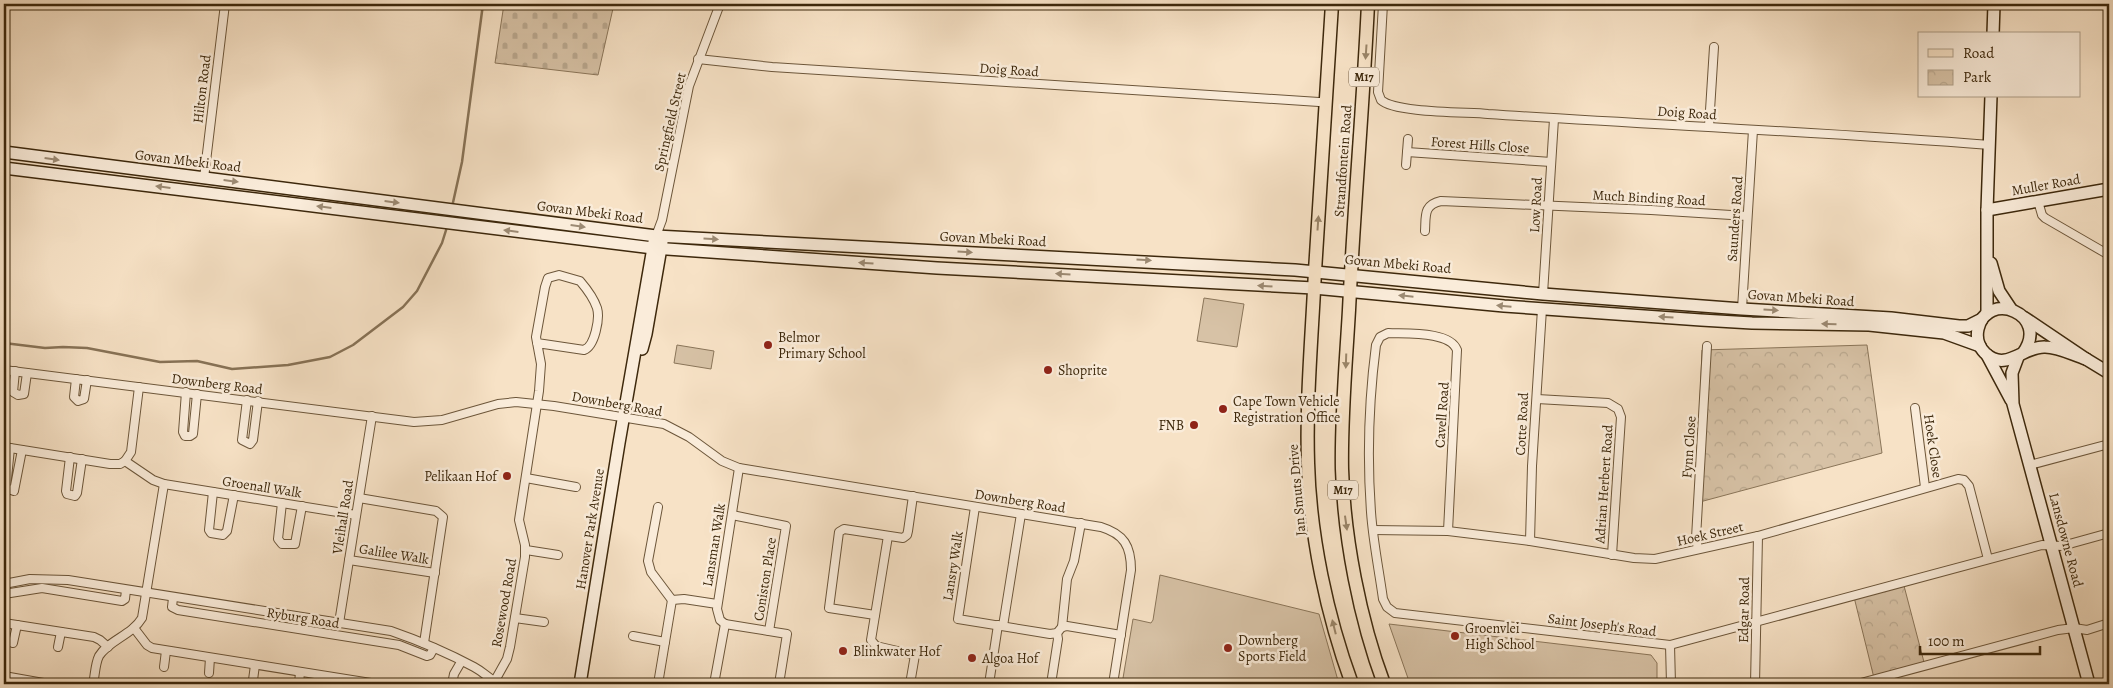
<svg xmlns="http://www.w3.org/2000/svg" width="2113" height="688" font-family="Alegreya,serif">
	<defs>
		<pattern id="cemetery-stones" width="16" height="16" patternUnits="userSpaceOnUse" patternTransform="scale(1.25)"><rect width="16" height="16" fill="#d7c2a6"/><path d="M2 7V4a2 2 0 0 1 4 0v3zM10 15v-3a2 2 0 0 1 4 0v3z" fill="#b9a78e"/></pattern>
		<pattern id="park-crowns" width="20" height="18" patternUnits="userSpaceOnUse" patternTransform="scale(1.25)"><rect width="20" height="18" fill="#d7c2a6"/><path d="M2 6a3 3 0 1 1 6 0M12 15a3 3 0 1 1 6 0" fill="none" stroke="#b9a78e"/></pattern>
	</defs>
	<rect width="100%" height="100%" fill="#f7e2c6"/>
	<filter id="stains"><feTurbulence type="fractalNoise" baseFrequency=".004" numOctaves="4"/><feColorMatrix values="0 0 0 0 .2 0 0 0 0 .09 0 0 0 0 .02 0 0 0 .5 -.17"/></filter>
	<radialGradient id="worn" r=".72"><stop offset=".6" stop-color="#630" stop-opacity="0"/><stop offset="1" stop-color="#630" stop-opacity=".3"/></radialGradient>
	<polygon fill="url(#cemetery-stones)" stroke="#8a7559" points="504,4 614,4 598,75 495,63"/>
	<g fill="url(#park-crowns)" stroke="#8a7559">
		<polygon points="1867,345 1882,453 1696,503 1702,350"/>
		<polygon points="1903,582 1925,666 1874,678 1854,597"/>
	</g>
	<g fill="#d7c2a6" stroke="#8a7559">
		<polygon points="1204,298 1244,304 1237,347 1197,341"/>
		<polygon points="677,345 714,351 711,369 674,363"/>
		<polygon points="1160,575 1319,614 1339,684 1122,684 1133,619 1151,623 1153,620"/>
		<polygon points="1389,624 1651,655 1657,663 1657,684 1410,684"/>
	</g>
	<g fill="none" stroke-linecap="round" stroke-linejoin="round">
		<g stroke="#877256" stroke-width="2.5">
			<polyline points="452,207 462,162 483,4"/>
			<polyline points="4,343 45,348 63,347 87,348 160,362 197,361 232,369 288,365 330,357 353,345 403,307 417,291 442,243 447,227"/>
		</g>
		<g stroke="#6c563a" stroke-width="10">
			<g id="street">
				<path d="M 1383,4 L 1378,92 L 1381,100 C 1395,113 1467,112 1488,114 C 1655,125 1823,132 1990,145"/>
				<polyline points="698,59 772,67 1319,102"/>
				<polyline points="1709,126 1714,47"/>
				<polyline points="1407,152 1551,162"/>
				<polyline points="1406,165 1408,139"/>
				<polyline points="204,178 225,4"/>
				<polyline points="2038,201 2042,215 2045,218 2109,255"/>
				<path d="M 1425,231 C 1426,216 1423,205 1441,201 L 1651,210 L 1747,216"/>
				<polyline points="656,236 662,220 689,86 720,4"/>
				<polyline points="1543,294 1554,119"/>
				<polyline points="1742,309 1753,130"/>
				<path d="M 4,370 L 414,422 L 442,420 L 498,404 L 516,402 L 554,406 L 664,424 L 689,437 L 722,461 L 739,468 L 1101,527 C 1124,534 1131,546 1131,570 L 1113,684"/>
				<polyline points="15,371 13,392 18,395 24,394 27,373"/>
				<polyline points="76,379 74,397 78,401 84,399 87,380"/>
				<polyline points="139,387 131,452 125,461 153,480 164,484 356,515"/>
				<polyline points="186,392 183,432 185,436 190,436 193,434 197,394"/>
				<polyline points="1537,399 1608,403 1618,409 1621,417 1612,555"/>
				<polyline points="247,400 242,440 250,444 253,440 258,401"/>
				<polyline points="1915,408 1925,487"/>
				<polyline points="4,447 110,464 120,464 125,461"/>
				<polyline points="10,448 6,488 14,491 22,450"/>
				<polyline points="70,457 66,491 67,494 75,496 77,493 82,459"/>
				<polyline points="2030,465 2109,444"/>
				<polyline points="526,478 576,487"/>
				<polyline points="213,492 209,530 211,533 223,535 227,531 234,495"/>
				<polyline points="359,498 436,511 443,517 424,643"/>
				<polyline points="282,503 278,539 282,544 295,544 302,506"/>
				<polyline points="658,507 648,561 651,572 672,600"/>
				<polyline points="975,507 958,619 1050,634 1057,633 1062,627 1067,626 1121,635"/>
				<polyline points="732,515 786,526 769,631"/>
				<polyline points="1373,530 1448,531 1530,541 1634,558 1655,559 1758,536 1958,479 1964,480 1969,486 1988,559"/>
				<path d="M 1448,531 L 1457,350 C 1450,331 1406,334 1388,333 L 1380,337 L 1376,345 C 1369,399 1367,457 1371,512 C 1373,541 1379,570 1383,599 L 1387,607 L 1395,613 L 1670,645 L 2042,545 L 2062,546 L 2109,533"/>
				<polyline points="888,536 871,640 876,646 915,655 910,684"/>
				<polyline points="1530,541 1532,466 1542,309"/>
				<polyline points="1698,549 1696,538 1707,346"/>
				<polyline points="526,550 558,555"/>
				<polyline points="349,560 435,573"/>
				<path d="M 4,584 L 30,579 L 68,580 L 391,631 C 420,641 448,653 474,667 C 487,674 489,681 504,684"/>
				<polyline points="4,594 42,588 122,601 125,599 126,590"/>
				<polyline points="173,598 172,607 178,610 399,645 427,656 430,655 434,648"/>
				<polyline points="672,600 684,599 717,604"/>
				<polyline points="875,615 829,608 839,532 844,529 903,538 907,535 908,531 913,496"/>
				<polyline points="515,618 544,622"/>
				<polyline points="4,623 94,637 100,640 108,647"/>
				<polyline points="339,623 372,416"/>
				<polyline points="725,624 720,620 717,609 739,468"/>
				<polyline points="725,624 787,634 779,684"/>
				<polyline points="1003,626 1021,514"/>
				<polyline points="1062,627 1067,579 1074,561 1081,523"/>
				<polyline points="134,628 147,645 152,648 377,684"/>
				<polyline points="633,636 665,642"/>
				<polyline points="13,643 17,625"/>
				<polyline points="1670,645 1671,684"/>
				<polyline points="58,647 61,632"/>
				<polyline points="164,667 166,651"/>
				<polyline points="209,673 210,658"/>
				<polyline points="4,676 49,684"/>
				<polyline points="253,680 255,665"/>
				<path d="M 93,684 C 95,676 95,664 99,656 C 109,640 132,635 142,618 L 164,484"/>
				<polyline points="299,684 300,672"/>
				<polyline points="452,684 454,674 461,662"/>
				<path d="M 493,684 L 507,659 L 510,647 L 525,557 L 525,545 L 519,520 L 539,391 L 541,364 L 536,337 L 545,287 L 548,278 L 559,275 L 580,281 C 586,288 594,299 597,308 C 600,318 595,346 584,350 L 537,343"/>
				<polyline points="658,684 672,600"/>
				<polyline points="714,684 725,624"/>
				<polyline points="989,684 998,625"/>
				<polyline points="1051,684 1058,639 1057,633"/>
				<polyline points="1755,684 1758,536"/>
				<polyline points="1857,684 2058,630 2074,628 2087,630 2109,623"/>
			</g>
		</g>
		<g stroke="#3d280c" stroke-width="14">
			<g id="secondary">
				<polyline points="1993,34 1994,4"/>
				<polyline points="4,152 656,236 1295,270 1543,294 1742,309 1891,318 1959,326 1968,326 1982,319"/>
				<polyline points="4,168 653,248 937,268 1314,288 1504,306 1701,320 1752,323 1869,325 1944,333 1980,346"/>
				<polyline points="1987,210 2109,189"/>
				<polyline points="1991,263 1999,291 2011,309"/>
				<polyline points="1987,314 1987,210 1991,96"/>
				<polyline points="2025,318 2086,359 2109,373"/>
				<polyline points="642,349 646,334 662,242"/>
				<path d="M 2023,353 C 2051,314 1987,289 1978,329 C 1976,338 1979,347 1985,353 C 2006,373 2023,346 2045,347 C 2059,347 2073,355 2086,359"/>
				<polyline points="1987,355 2011,400"/>
				<polyline points="2018,357 2012,373 2013,404 2089,684"/>
				<polyline points="580,684 619,443 654,242"/>
			</g>
		</g>
		<g stroke="#3d280c" stroke-width="15">
			<g id="primary">
				<path d="M 1332,4 C 1326,93 1320,182 1315,271 C 1312,335 1306,399 1308,463 C 1310,536 1327,616 1352,684"/>
				<path d="M 1368,4 C 1363,106 1354,208 1349,310 C 1346,363 1341,416 1342,469 C 1344,538 1360,620 1384,684"/>
			</g>
		</g>
		<use href="#street" stroke="#faecda" stroke-width="8"/>
		<use href="#secondary" stroke="#faecda" stroke-width="11"/>
		<use href="#primary" stroke="#f7e2c6" stroke-width="12"/>
	</g>
	<defs><path id="oneway-solid" d="M-6-.8H1V-3.2L6.5 0L1 3.2V.8H-6Z" transform="scale(1.25)"/></defs>
	<g fill="#9a8569">
		<use href="#oneway-solid" transform="translate(1366 52) rotate(94)"/>
		<use href="#oneway-solid" transform="translate(1318 223) rotate(-86)"/>
		<use href="#oneway-solid" transform="translate(1346 361) rotate(92)"/>
		<use href="#oneway-solid" transform="translate(1346 523) rotate(82)"/>
		<use href="#oneway-solid" transform="translate(1334 627) rotate(-104)"/>
	</g>
	<g fill="#9c8a73">
		<use href="#oneway-solid" transform="translate(52 159) rotate(8)"/>
		<use href="#oneway-solid" transform="translate(231 181) rotate(7)"/>
		<use href="#oneway-solid" transform="translate(163 187) rotate(-173)"/>
		<use href="#oneway-solid" transform="translate(392 202) rotate(7)"/>
		<use href="#oneway-solid" transform="translate(324 207) rotate(-173)"/>
		<use href="#oneway-solid" transform="translate(578 226) rotate(8)"/>
		<use href="#oneway-solid" transform="translate(511 231) rotate(-173)"/>
		<use href="#oneway-solid" transform="translate(711 239) rotate(3)"/>
		<use href="#oneway-solid" transform="translate(965 252) rotate(3)"/>
		<use href="#oneway-solid" transform="translate(1144 260) rotate(3)"/>
		<use href="#oneway-solid" transform="translate(866 263) rotate(-176)"/>
		<use href="#oneway-solid" transform="translate(1063 274) rotate(-177)"/>
		<use href="#oneway-solid" transform="translate(1265 286) rotate(-176)"/>
		<use href="#oneway-solid" transform="translate(1406 296) rotate(-174)"/>
		<use href="#oneway-solid" transform="translate(1504 306) rotate(-175)"/>
		<use href="#oneway-solid" transform="translate(1771 310) rotate(3)"/>
		<use href="#oneway-solid" transform="translate(1666 317) rotate(-176)"/>
		<use href="#oneway-solid" transform="translate(1829 324) rotate(-179)"/>
	</g>
	<g fill="#8f2418" stroke="#faecda" stroke-width="2">
		<circle cx="768" cy="345" r="5"/>
		<circle cx="1048" cy="370" r="5"/>
		<circle cx="1223" cy="409" r="5"/>
		<circle cx="1194" cy="425" r="5"/>
		<circle cx="507" cy="476" r="5"/>
		<circle cx="1455" cy="636" r="5"/>
		<circle cx="1228" cy="648" r="5"/>
		<circle cx="843" cy="651" r="5"/>
		<circle cx="972" cy="658" r="5"/>
	</g>
	<g text-anchor="middle" dominant-baseline="central" stroke-width="5" stroke-linejoin="round" paint-order="stroke">
		<g fill="#faecda" stroke="#76634a" stroke-width="1">
			<rect x="1349" y="67.5" width="30" height="19" rx="4"/>
			<rect x="1328" y="480.5" width="30" height="19" rx="4"/>
		</g>
		<g font-size="12" font-weight="bold" fill="#3d280c">
			<text x="1364" y="77">M17</text>
			<text x="1343" y="490">M17</text>
		</g>
		<g font-size="14" fill="#3d280c" stroke="#faecda">
			<text transform="translate(1009 70) rotate(4)">Doig Road</text>
			<text transform="translate(202 89) rotate(-83)">Hilton Road</text>
			<text transform="translate(1687 113) rotate(4)">Doig Road</text>
			<text transform="translate(670 122) rotate(-77)">Springfield Street</text>
			<text transform="translate(1480 145) rotate(4)">Forest Hills Close</text>
			<text transform="translate(188 161) rotate(7)">Govan Mbeki Road</text>
			<text transform="translate(1343 161) rotate(-86)">Strandfontein Road</text>
			<text transform="translate(2046 185) rotate(-10)">Muller Road</text>
			<text transform="translate(1649 198) rotate(3)">Much Binding Road</text>
			<text transform="translate(1536 205) rotate(-87)">Low Road</text>
			<text transform="translate(590 212) rotate(7)">Govan Mbeki Road</text>
			<text transform="translate(1735 219) rotate(-86)">Saunders Road</text>
			<text transform="translate(993 239) rotate(3)">Govan Mbeki Road</text>
			<text transform="translate(1398 264) rotate(5)">Govan Mbeki Road</text>
			<text transform="translate(1801 298) rotate(4)">Govan Mbeki Road</text>
			<text transform="translate(217 384) rotate(7)">Downberg Road</text>
			<text transform="translate(617 404) rotate(10)">Downberg Road</text>
			<text transform="translate(1442 415) rotate(-86)">Cavell Road</text>
			<text transform="translate(1522 424) rotate(-87)">Cotte Road</text>
			<text transform="translate(1933 446) rotate(82)">Hoek Close</text>
			<text transform="translate(1689 447) rotate(-86)">Fynn Close</text>
			<text transform="translate(1604 484) rotate(-86)">Adrian Herbert Road</text>
			<text transform="translate(262 487) rotate(9)">Groenall Walk</text>
			<text transform="translate(1297 490) rotate(-95)">Jan Smuts Drive</text>
			<text transform="translate(1020 501) rotate(9)">Downberg Road</text>
			<text transform="translate(343 517) rotate(-81)">Vleihall Road</text>
			<text transform="translate(590 529) rotate(-81)">Hanover Park Avenue</text>
			<text transform="translate(1710 534) rotate(-13)">Hoek Street</text>
			<text transform="translate(2066 540) rotate(75)">Lansdowne Road</text>
			<text transform="translate(714 545) rotate(-81)">Lansman Walk</text>
			<text transform="translate(394 554) rotate(9)">Galilee Walk</text>
			<text transform="translate(953 566) rotate(-81)">Lansry Walk</text>
			<text transform="translate(765 579) rotate(-81)">Coniston Place</text>
			<text transform="translate(504 603) rotate(-80)">Rosewood Road</text>
			<text transform="translate(1744 610) rotate(-89)">Edgar Road</text>
			<text transform="translate(303 618) rotate(9)">Ryburg Road</text>
			<text transform="translate(1602 625) rotate(7)">Saint Joseph's Road</text>
		</g>
		<g font-size="14" fill="#3d280c" stroke="#faecda" text-anchor="start">
			<text x="778" y="337">Belmor<tspan x="778" dy="16">Primary School</tspan></text>
			<text x="1058" y="370">Shoprite</text>
			<text x="1233" y="401">Cape Town Vehicle<tspan x="1233" dy="16">Registration Office</tspan></text>
			<text x="1184" y="425" text-anchor="end">FNB</text>
			<text x="497" y="476" text-anchor="end">Pelikaan Hof</text>
			<text x="1465" y="628">Groenvlei<tspan x="1465" dy="16">High School</tspan></text>
			<text x="1238" y="640">Downberg<tspan x="1238" dy="16">Sports Field</tspan></text>
			<text x="853" y="651">Blinkwater Hof</text>
			<text x="982" y="658">Algoa Hof</text>
		</g>
	</g>
	<rect width="2113" height="688" fill="none" stroke="#f7e2c6" stroke-width="20"/>
	<rect x="5" y="5" width="2103" height="678" fill="none" stroke="#3d280c" stroke-width="2.5"/>
	<rect x="10" y="10" width="2093" height="668" fill="none" stroke="#3d280c"/>
	<rect x="1918" y="32" width="162" height="65" fill="#faecda" stroke="#ae9e88"/>
	<rect x="1928" y="49" width="25" height="8" fill="#f7e2c6" stroke="#ae9e88"/>
	<text x="1963" y="58" font-size="15" fill="#3d280c">Road</text>
	<rect x="1928" y="70" width="25" height="15" fill="url(#park-crowns)" stroke="#ae9e88"/>
	<text x="1963" y="82" font-size="15" fill="#3d280c">Park</text>
	<path d="M1920 646v8h120v-8" fill="none" stroke="#3d280c" stroke-width="2.5"/>
	<text x="1928" y="646" font-size="15" fill="#3d280c" stroke="#faecda" stroke-width="4" paint-order="stroke">100 m</text>
	<rect width="100%" height="100%" filter="url(#stains)"/>
	<rect width="100%" height="100%" fill="url(#worn)"/>
</svg>
